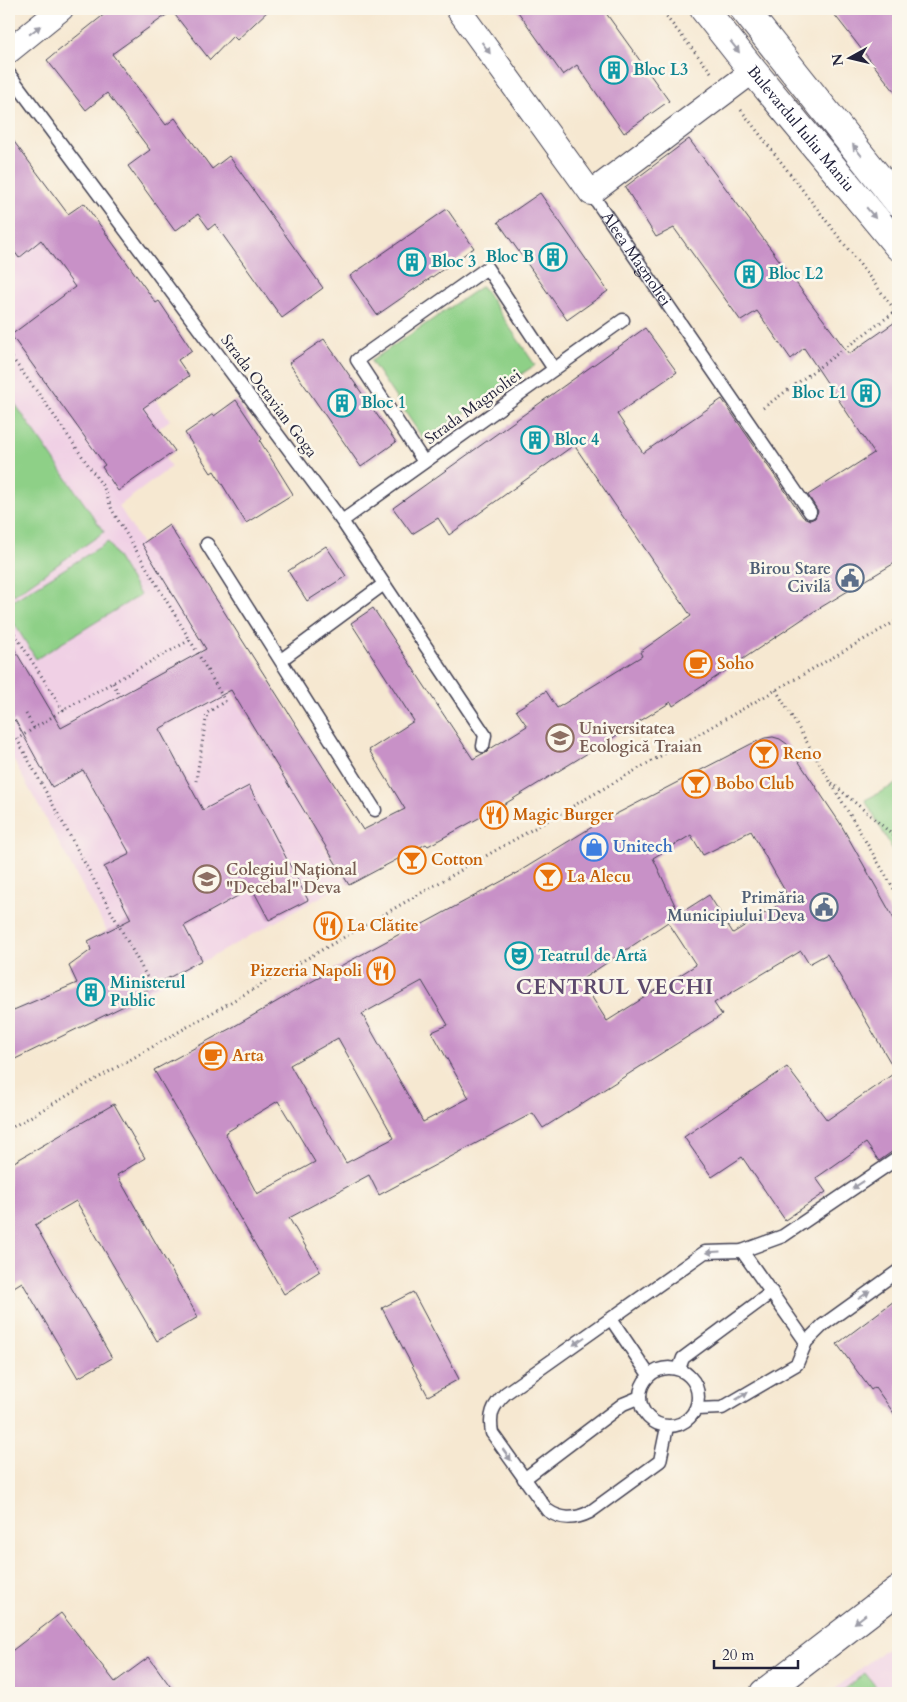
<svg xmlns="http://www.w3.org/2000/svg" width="907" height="1702" font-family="Cardo,serif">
	<rect width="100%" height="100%" fill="#fbf7ec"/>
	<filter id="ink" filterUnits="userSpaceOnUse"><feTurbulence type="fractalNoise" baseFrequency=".02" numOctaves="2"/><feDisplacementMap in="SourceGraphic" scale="10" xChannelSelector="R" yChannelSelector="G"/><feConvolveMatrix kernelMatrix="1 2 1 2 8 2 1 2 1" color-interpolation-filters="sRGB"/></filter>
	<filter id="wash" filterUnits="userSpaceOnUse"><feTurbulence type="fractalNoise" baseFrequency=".0096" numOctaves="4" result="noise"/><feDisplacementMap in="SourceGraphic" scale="20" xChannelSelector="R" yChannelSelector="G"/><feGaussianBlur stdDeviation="1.12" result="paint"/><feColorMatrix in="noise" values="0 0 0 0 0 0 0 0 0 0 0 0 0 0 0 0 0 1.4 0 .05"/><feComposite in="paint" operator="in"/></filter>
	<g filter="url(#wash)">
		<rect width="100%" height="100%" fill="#f6e8d1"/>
		<g fill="#f0d0e5">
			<polygon points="9,195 170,420 150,435 171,467 119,506 346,883 142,995 9,752"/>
			<polygon points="898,1639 898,1693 830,1693"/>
		</g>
		<g fill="#8ed087" stroke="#587961">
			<polygon points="482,286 535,365 424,440 371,361"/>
			<polygon points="9,395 104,532 14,595 9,588"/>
			<polygon points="108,542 140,595 36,659 9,615 9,603"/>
			<polygon points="898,783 898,859 865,800"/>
			<polygon points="865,1673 881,1693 840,1693"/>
		</g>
		<g id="blocks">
			<g fill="#c891c7" fill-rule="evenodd">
				<polygon points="111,9 270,9 237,40 233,36 210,60 172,11 112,54 166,125 175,118 212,169 229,156 323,288 282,318 215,224 209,229 198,214 175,231 128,166 150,150 107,93 86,110 47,60"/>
				<polygon points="516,9 603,9 669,101 624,133 577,65 563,75"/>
				<polygon points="830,9 898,9 898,96"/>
				<polygon points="9,135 68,214 84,203 156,303 159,301 192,350 178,360 189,376 143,408 175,451 118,491 102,467 105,465 11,335 75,287 41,240 19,258 9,244"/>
				<polygon points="689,139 849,354 898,320 898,561 813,612 673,706 671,702 508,802 428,846 426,844 349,885 231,690 159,729 203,810 249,786 308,900 269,920 252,888 184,926 202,960 131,998 132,1002 9,1062 9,1012 77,983 69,966 91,950 88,941 131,919 104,867 130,854 83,770 52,787 15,720 9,724 9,640 61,728 206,649 142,544 169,525 363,830 405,809 369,750 414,721 351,623 373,608 473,759 482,754 486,753 490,749 527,726 516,710 546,691 557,708 642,656 640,652 691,616 574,445 449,535 438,518 412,534 393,508 645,328 677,372 617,414 643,453 722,399 803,517 810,520 815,518 818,511 808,495 874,453 804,348 791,359 757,311 741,321 674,228 656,237 625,187"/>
				<polygon points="540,193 608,291 567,320 498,222"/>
				<polygon points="447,209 474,248 377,315 350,276"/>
				<polygon points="324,339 396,442 361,467 289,363"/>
				<polygon points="236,400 262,439 260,441 293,494 246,523 214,471 211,473 185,433 213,414 214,416"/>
				<polygon points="326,546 346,576 307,601 288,571"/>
				<path d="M 773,737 L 780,739 L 787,744 L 840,823 L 898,926 L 898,1150 L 893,1151 L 879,1161 L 866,1143 L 816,1178 L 826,1192 L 785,1220 L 742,1157 L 712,1177 L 684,1137 L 787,1067 L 827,1120 L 896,1072 L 827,954 L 809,964 L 801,951 L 714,1003 L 722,1015 L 543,1128 L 533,1113 L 379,1195 L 369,1175 L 289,1218 L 320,1271 L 284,1294 L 154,1070 L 233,1027 L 309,983 L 420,923 L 421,925 L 515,874 L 597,824 L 751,744 L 765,738 ZM 751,831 L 789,898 L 733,933 L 709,895 L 679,914 L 653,858 L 691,835 L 703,855 ZM 668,922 L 696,965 L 607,1021 L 581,980 ZM 422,981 L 448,1025 L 432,1032 L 469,1098 L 423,1122 L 362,1014 ZM 338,1038 L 394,1138 L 346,1163 L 290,1065 ZM 278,1101 L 315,1162 L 257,1194 L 225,1133 Z"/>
				<polygon points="114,1104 145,1158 117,1175 198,1317 157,1341 76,1201 35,1225 112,1358 78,1378 22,1282 9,1290 9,1165"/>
				<polygon points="413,1292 459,1379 428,1396 382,1308"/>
				<polygon points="898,1298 898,1419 875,1387 871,1390 837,1344"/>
				<polygon points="61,1613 115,1682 149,1657 175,1693 9,1693 9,1653"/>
			</g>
		</g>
	</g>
	<g filter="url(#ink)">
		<use href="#blocks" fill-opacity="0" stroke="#424052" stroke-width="1"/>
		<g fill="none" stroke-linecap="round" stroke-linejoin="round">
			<g stroke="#424052" stroke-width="15">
				<g id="lane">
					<polyline points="9,74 342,521 485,735 483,746"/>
					<path id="s1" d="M 591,193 L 810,512"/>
					<polyline points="424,462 357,360 487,268 554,369"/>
					<polyline points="342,521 623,320"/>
					<polyline points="207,544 375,810"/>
					<polyline points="281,660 384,584"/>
					<polyline points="742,1251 806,1342"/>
					<polyline points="611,1319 649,1375"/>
					<circle cx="669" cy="1397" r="29"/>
					<polyline points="679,1369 683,1358 772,1292"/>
					<polyline points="696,1409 722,1408 797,1364 806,1342 823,1325 898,1271"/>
					<path d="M 667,1427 L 660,1461 L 590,1512 C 574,1520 561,1520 547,1510 L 492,1433 C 489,1415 492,1406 506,1393 L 705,1252 L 742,1251 L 783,1236 L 898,1158"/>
					<polyline points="524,1479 623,1404 640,1397"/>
				</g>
			</g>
			<g stroke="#424052" stroke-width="26">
				<g id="street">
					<polyline points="458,9 591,193 753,71"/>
					<polyline points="9,51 61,9"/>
				</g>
			</g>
			<g stroke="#424052" stroke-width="30">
				<g id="secondary">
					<path id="s2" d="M 704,9 L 753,71 L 898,246"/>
					<polyline points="744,9 898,202"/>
					<polyline points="764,1693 898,1590"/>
				</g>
			</g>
			<g stroke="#424052" stroke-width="3" stroke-dasharray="1 4" stroke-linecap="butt">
				<polyline points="660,9 711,72"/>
				<polyline points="741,110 898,314"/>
				<polyline points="9,354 44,401 104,488 112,510 190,640 63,710"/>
				<polyline points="763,408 896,311"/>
				<polyline points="9,625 63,710 17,739 153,988"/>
				<polyline points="190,640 225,701 207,713 196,781"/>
				<polyline points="113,683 120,696"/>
				<polyline points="776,690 898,896"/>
				<polyline points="26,714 34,728"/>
				<polyline points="832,783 898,839"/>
				<polyline points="9,1129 898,620"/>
			</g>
			<use href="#lane" stroke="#fff" stroke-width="12"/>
			<use href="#street" stroke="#fff" stroke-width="24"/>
			<use href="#secondary" stroke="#fff" stroke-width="28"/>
		</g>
		<defs><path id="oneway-solid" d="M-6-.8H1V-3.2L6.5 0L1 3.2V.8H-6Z" transform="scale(1.25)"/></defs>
		<g fill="#9c9ca7">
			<use href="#oneway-solid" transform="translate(35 30) rotate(-38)"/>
			<use href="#oneway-solid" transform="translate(735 47) rotate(52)"/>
			<use href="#oneway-solid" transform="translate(486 48) rotate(54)"/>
			<use href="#oneway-solid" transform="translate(857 150) rotate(-128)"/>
			<use href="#oneway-solid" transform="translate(871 213) rotate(50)"/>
			<use href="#oneway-solid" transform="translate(858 1185) rotate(146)"/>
			<use href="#oneway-solid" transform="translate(713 1252) rotate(177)"/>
			<use href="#oneway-solid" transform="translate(864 1295) rotate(-35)"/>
			<use href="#oneway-solid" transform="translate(579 1341) rotate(145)"/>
			<use href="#oneway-solid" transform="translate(742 1396) rotate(-31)"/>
			<use href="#oneway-solid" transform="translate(507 1455) rotate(54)"/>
			<use href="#oneway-solid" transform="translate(860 1619) rotate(142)"/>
		</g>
	</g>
	<defs>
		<g id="building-ring" transform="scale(1.4375)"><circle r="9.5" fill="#fbf7ec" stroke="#0f9aa8" stroke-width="1.5"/><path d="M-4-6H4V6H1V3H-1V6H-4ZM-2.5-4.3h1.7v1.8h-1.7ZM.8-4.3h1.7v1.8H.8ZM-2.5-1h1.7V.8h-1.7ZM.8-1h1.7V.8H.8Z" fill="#0f9aa8"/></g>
		<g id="civic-ring" transform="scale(1.4375)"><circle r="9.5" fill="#fbf7ec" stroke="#5c6f8a" stroke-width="1.5"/><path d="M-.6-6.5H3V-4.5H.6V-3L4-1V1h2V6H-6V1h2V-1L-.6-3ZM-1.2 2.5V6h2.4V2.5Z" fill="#5c6f8a"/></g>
		<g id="cafe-ring" transform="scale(1.4375)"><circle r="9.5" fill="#fbf7ec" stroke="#e8710a" stroke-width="1.5"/><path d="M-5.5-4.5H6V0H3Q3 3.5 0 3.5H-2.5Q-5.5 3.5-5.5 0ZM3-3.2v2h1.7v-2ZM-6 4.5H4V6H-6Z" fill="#e8710a"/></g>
		<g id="university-ring" transform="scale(1.4375)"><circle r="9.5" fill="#fbf7ec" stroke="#8d6e63" stroke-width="1.5"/><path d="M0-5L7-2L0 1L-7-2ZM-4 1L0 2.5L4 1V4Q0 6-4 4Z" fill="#8d6e63"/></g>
		<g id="bar-ring" transform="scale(1.4375)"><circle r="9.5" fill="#fbf7ec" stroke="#e8710a" stroke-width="1.5"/><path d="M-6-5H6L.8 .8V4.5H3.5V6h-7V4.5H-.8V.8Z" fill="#e8710a"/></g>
		<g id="restaurant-ring" transform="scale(1.4375)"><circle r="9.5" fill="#fbf7ec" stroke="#e8710a" stroke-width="1.5"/><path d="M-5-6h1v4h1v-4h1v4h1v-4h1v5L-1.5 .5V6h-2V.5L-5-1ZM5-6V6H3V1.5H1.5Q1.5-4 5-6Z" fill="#e8710a"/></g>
		<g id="shop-ring" transform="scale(1.4375)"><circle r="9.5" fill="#fbf7ec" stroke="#3f7fe0" stroke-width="1.5"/><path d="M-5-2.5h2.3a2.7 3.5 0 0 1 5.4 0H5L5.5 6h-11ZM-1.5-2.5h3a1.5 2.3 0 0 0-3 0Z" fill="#3f7fe0"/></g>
		<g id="school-ring" transform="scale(1.4375)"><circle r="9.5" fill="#fbf7ec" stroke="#8d6e63" stroke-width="1.5"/><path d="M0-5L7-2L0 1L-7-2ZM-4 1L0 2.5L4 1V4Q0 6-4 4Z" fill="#8d6e63"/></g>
		<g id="theatre-ring" transform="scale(1.4375)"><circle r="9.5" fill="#fbf7ec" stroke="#0f9aa8" stroke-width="1.5"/><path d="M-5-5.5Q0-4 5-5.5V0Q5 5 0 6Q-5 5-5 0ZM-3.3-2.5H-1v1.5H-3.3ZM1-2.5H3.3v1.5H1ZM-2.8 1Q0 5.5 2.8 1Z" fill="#0f9aa8"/></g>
	</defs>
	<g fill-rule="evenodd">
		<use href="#building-ring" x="614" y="70"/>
		<use href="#building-ring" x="553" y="257"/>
		<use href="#building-ring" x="412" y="262"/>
		<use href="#building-ring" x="749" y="274"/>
		<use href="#building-ring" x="866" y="393"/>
		<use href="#building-ring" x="342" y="403"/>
		<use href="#building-ring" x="535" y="440"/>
		<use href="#civic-ring" x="850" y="578"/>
		<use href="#cafe-ring" x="698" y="664"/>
		<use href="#university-ring" x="560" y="738"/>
		<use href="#bar-ring" x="764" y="754"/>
		<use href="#bar-ring" x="696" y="784"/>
		<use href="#restaurant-ring" x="494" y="815"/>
		<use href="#shop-ring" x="594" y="847"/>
		<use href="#bar-ring" x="412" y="860"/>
		<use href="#bar-ring" x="548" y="877"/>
		<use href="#school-ring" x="207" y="879"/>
		<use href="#civic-ring" x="824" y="907"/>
		<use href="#restaurant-ring" x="328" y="926"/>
		<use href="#theatre-ring" x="519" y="956"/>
		<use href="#restaurant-ring" x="381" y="971"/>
		<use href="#building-ring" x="91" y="992"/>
		<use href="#cafe-ring" x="213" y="1056"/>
	</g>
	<g text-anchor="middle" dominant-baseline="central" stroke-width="5" stroke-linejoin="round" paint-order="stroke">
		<g font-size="16" font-weight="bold" fill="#0d838f" stroke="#fbf7ec" text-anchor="start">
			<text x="633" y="70">Bloc L3</text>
			<text x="534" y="257" text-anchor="end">Bloc B</text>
			<text x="431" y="262">Bloc 3</text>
			<text x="768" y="274">Bloc L2</text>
			<text x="847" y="393" text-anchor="end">Bloc L1</text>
			<text x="361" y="403">Bloc 1</text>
			<text x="554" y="440">Bloc 4</text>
			<text x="538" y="956">Teatrul de Artă</text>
			<text x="110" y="983">Ministerul<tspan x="110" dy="18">Public</tspan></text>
		</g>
		<g font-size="16" fill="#22223b" stroke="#fbf7ec">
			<text stroke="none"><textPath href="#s2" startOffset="154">Bulevardul Iuliu Maniu</textPath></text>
			<text stroke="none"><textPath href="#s1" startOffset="80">Aleea Magnoliei</textPath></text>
			<text transform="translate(269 396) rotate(53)">Strada Octavian Goga</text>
			<text transform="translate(473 407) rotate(-36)">Strada Magnoliei</text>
		</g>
		<g font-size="16" font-weight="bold" fill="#4e5e75" stroke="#fbf7ec" text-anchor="end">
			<text x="831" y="569">Birou Stare<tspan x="831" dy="18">Civilă</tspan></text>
			<text x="805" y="898">Primăria<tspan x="805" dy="18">Municipiului Deva</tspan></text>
		</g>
		<g font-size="16" font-weight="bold" fill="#c56008" stroke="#fbf7ec" text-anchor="start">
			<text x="717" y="664">Soho</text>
			<text x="783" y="754">Reno</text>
			<text x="715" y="784">Bobo Club</text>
			<text x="513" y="815">Magic Burger</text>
			<text x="431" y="860">Cotton</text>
			<text x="567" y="877">La Alecu</text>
			<text x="347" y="926">La Clătite</text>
			<text x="362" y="971" text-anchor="end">Pizzeria Napoli</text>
			<text x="232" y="1056">Arta</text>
		</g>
		<g font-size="16" font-weight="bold" fill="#785e54" stroke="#fbf7ec" text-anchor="start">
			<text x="579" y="729">Universitatea<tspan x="579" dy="18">Ecologică Traian</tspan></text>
			<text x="226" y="870">Colegiul Național<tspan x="226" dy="18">"Decebal" Deva</tspan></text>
		</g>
		<g font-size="16" font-weight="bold" fill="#366cbe" stroke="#fbf7ec" text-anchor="start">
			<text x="613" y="847">Unitech</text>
		</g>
		<g font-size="21" font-weight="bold" letter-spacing="1" fill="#5c496c" stroke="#fbf7ec">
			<text x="615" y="987">CENTRUL VECHI</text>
		</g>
	</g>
	<rect width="907" height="1702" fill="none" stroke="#fbf7ec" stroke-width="30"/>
	<g transform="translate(850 58) rotate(262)" stroke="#fbf7ec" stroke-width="4" paint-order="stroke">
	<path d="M0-4L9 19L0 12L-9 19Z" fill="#22223b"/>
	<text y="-8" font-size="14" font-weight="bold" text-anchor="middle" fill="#22223b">N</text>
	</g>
	<path d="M714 1660v8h84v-8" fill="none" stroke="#22223b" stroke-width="2.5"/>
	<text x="722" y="1660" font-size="15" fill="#22223b" stroke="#fbf7ec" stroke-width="4" paint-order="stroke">20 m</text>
</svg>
